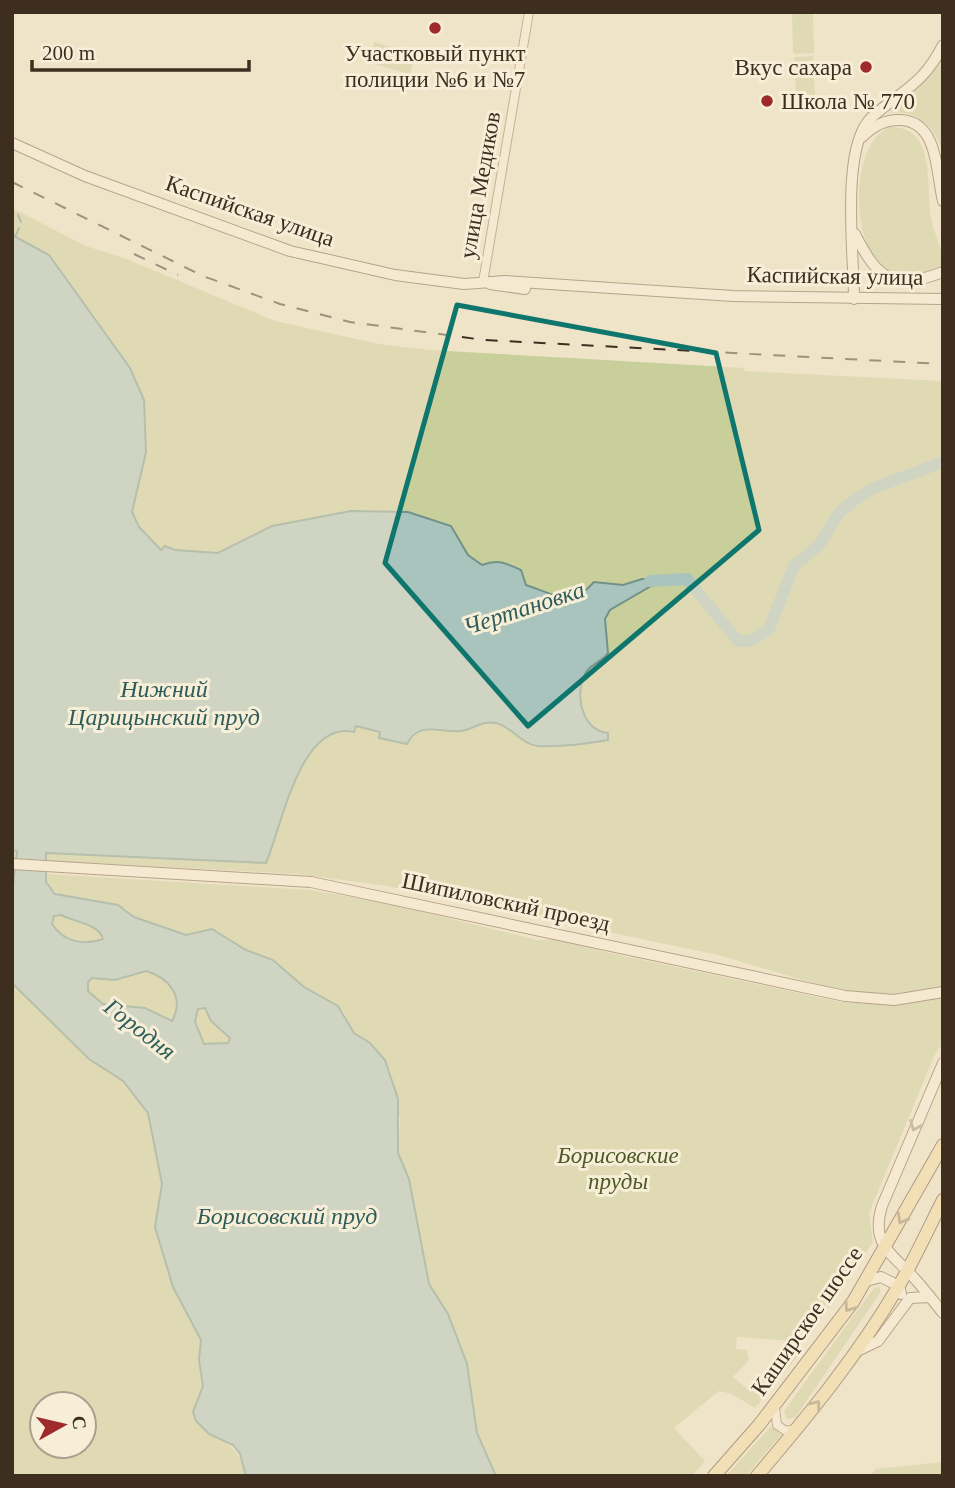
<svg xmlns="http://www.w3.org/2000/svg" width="955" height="1488" font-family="Georgia,serif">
	<rect width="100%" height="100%" fill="#f0e4c8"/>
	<g fill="#c9cf9b" fill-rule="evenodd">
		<polygon points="792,12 813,13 814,53 796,54 793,52"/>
		<polygon points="374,42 416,53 410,74 369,63"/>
		<polygon points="813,56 815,95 796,96 794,57"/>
		<path d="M 943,56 L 941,148 C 932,123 916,110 888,113 L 919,87 Z"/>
		<path d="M 891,127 C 936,127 926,185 931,217 C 935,239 943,245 943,268 C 931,272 913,280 900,277 C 849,269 845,142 891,127 Z"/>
		<polygon points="12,208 86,246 124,258 275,321 379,344 429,350 745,368 744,371 943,381 943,986 894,994 843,992 718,955 387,886 298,874 12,859"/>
		<path d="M 46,874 L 310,890 L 387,903 L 538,940 L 562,939 L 605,952 L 841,1002 L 898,1005 L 943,997 L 943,1043 L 935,1054 L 869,1213 L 873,1242 L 805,1342 L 737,1337 L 736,1349 L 747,1350 L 749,1360 L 733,1377 L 750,1391 C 763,1376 777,1357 796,1350 L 798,1356 L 755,1408 L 732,1394 L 719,1391 L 674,1428 L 705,1461 L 692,1476 L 496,1476 L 477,1433 L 467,1364 L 448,1314 L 429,1284 L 409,1179 L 398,1153 L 400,1119 L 391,1074 L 385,1060 L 370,1043 L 354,1033 L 343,1011 L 322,996 L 303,987 L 270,959 L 246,950 L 212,929 L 186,935 L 134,917 L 127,909 C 103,904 46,904 46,874 Z"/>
		<path d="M 61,915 C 75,922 99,924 103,939 C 83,945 64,942 52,924 L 54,916 Z"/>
		<path d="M 147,971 C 170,978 185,998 172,1021 L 145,1008 L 103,1004 L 88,991 L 88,982 L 92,978 Z"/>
		<path d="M 12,983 L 89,1059 L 123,1081 L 148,1113 L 162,1184 L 155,1227 L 173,1287 L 201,1340 L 199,1360 L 203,1386 L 197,1401 L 196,1421 C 219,1442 238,1441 246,1476 L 12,1476 ZM 42,1404 L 84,1404 L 84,1446 L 42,1446 Z"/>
		<polygon points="205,1008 211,1021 230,1038 228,1043 204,1044 195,1022 198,1009"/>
		<polygon points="880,1287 880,1293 795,1418 787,1419 784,1413 786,1408 874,1288"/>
		<polygon points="771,1426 781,1435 746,1476 726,1476"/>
		<polygon points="943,1462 943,1476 870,1476 876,1469"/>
	</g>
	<path fill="#a9c4bc" stroke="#6f938a" stroke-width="2" fill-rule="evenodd" d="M 12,235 L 49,255 L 130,368 L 144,400 L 146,452 L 132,512 L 139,527 L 161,550 L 165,546 L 175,550 L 218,553 L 272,526 L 351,511 L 408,512 L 451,526 L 468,555 L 482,565 C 498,559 506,563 521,570 L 526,585 C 554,594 571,609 594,582 L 623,585 L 642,579 L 663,579 L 610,610 L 605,619 L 608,653 C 603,661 592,664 587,671 C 573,691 581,731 608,733 L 608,740 C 585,744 561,747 538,746 C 520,744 513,727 496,723 C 481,720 473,730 460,731 C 440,733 419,720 407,744 L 379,738 L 380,732 L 356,726 L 354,732 C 300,719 281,829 266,863 L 46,853 L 46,882 L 55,894 L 118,905 L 134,917 L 186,935 L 212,929 L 246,950 L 273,960 L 304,987 L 338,1006 L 354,1033 L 370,1043 L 385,1060 L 398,1099 L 398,1153 L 409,1179 L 429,1284 L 448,1314 L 467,1364 L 477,1433 L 496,1476 L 246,1476 L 240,1454 L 233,1445 L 209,1434 L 196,1421 L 193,1412 L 203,1386 L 199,1360 L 201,1340 L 173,1287 L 155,1227 L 162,1184 L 148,1113 L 123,1081 L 89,1059 L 12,983 L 12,896 L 17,851 L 12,850 ZM 61,915 C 75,922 99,924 103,939 C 83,946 64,942 52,924 L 54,916 ZM 146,971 C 170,978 185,998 172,1021 L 145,1008 L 103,1004 L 88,991 L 88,982 L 92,978 L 115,980 ZM 205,1008 L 211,1021 L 230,1038 L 228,1043 L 204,1044 L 195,1022 L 198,1009 Z"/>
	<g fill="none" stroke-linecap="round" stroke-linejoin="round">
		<g stroke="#6f938a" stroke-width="2">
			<polyline points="18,215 21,222"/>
			<polyline points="15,237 19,228"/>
		</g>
		<polyline stroke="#a9c4bc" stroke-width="12" points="650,581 687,579 738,641 750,641 769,629 794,566 819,545 839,513 854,500 874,488 943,462"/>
		<g stroke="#8d765c" stroke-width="10">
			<g id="minor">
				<polyline points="483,282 529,12"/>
				<polyline points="775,1407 777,1425 786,1431 795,1429"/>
			</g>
		</g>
		<g stroke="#6f573f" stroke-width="12">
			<g id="secondary">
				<path d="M 862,137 C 872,127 886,119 901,120 C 939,122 936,174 943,201"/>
				<polyline points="12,143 85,176 290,251 395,275 464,284 505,281 733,296 943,299"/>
				<path d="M 855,234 C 878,280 893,291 943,272"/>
				<polyline points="490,284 525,289"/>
				<path d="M 854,299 C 854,255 840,146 872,117 C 902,90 923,85 943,45"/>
				<polyline points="12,864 311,882 845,996 894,1000 943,992"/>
				<path d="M 943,1063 L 882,1206 C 870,1245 892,1253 915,1279 C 925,1290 934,1302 943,1313"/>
				<polyline points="866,1281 881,1277 899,1286 901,1294"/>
				<polyline points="855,1352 878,1341 910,1298 930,1297"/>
			</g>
		</g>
		<g stroke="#5b4430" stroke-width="14">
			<g id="primary">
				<polyline points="714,1476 759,1425 853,1302 943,1145"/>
				<path d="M 757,1476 C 808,1416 858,1355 898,1287 C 915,1259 928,1229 943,1200"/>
			</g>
		</g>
		<use href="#minor" stroke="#faf1dc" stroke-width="8"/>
		<use href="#secondary" stroke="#faf1dc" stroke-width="10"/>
		<use href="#primary" stroke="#f3d9a0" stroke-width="12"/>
		<g stroke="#3d2e20" stroke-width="2" stroke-dasharray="12 12" stroke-linecap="butt">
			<polyline points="12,182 203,276 280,304 350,322 484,340 943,364"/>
			<polyline points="134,254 178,275"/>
		</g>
	</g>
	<defs><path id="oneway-chevron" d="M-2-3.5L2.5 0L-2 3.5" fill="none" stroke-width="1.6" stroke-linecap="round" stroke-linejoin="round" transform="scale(1.75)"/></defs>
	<use stroke="#9c907e" href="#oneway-chevron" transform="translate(915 1126) rotate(113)"/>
	<g stroke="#988460">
		<use href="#oneway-chevron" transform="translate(902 1219) rotate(119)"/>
		<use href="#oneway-chevron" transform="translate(849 1307) rotate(125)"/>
		<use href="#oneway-chevron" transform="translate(816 1405) rotate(-52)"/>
	</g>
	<path d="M0 0H955V1488H0ZM 457,305 L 716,353 L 759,530 L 528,726 L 385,563 Z" fill="#f0e4c8" fill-opacity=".55" fill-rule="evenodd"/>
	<path fill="none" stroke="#0f766e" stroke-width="5" stroke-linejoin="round" d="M 457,305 L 716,353 L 759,530 L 528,726 L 385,563 Z"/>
	<g fill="#9e2a2b" stroke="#f7eed8" stroke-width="2.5">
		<circle cx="435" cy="28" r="7"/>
		<circle cx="866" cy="67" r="7"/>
		<circle cx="767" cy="101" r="7"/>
	</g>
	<g text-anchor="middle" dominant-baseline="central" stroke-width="6" stroke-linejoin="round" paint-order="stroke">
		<g font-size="23" fill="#3d2e20" stroke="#f7eed8">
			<text x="435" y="53">Участковый пункт<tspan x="435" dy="26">полиции №6 и №7</tspan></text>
			<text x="852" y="67" text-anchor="end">Вкус сахара</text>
			<text x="781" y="101" text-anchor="start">Школа № 770</text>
		</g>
		<g font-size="23" fill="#3d2e20" stroke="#f7eed8">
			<text transform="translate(480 185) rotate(-80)">улица Медиков</text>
			<text transform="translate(250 211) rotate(19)">Каспийская улица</text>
			<text transform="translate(835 276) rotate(1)">Каспийская улица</text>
			<text transform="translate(506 902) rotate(12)">Шипиловский проезд</text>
			<text transform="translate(807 1321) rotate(-55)">Каширское шоссе</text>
		</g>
		<g font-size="23" font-style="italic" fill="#4d5a26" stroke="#f7eed8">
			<text x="618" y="1155">Борисовские<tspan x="618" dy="26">пруды</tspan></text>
		</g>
		<g font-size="24" font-style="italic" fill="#2f5d5a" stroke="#f7eed8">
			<text transform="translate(524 608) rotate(-18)">Чертановка</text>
			<text x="164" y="689">Нижний<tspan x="164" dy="28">Царицынский пруд</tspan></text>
			<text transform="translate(140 1029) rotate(38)">Городня</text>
			<text x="287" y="1216">Борисовский пруд</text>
		</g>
	</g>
	<rect width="955" height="1488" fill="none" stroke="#3d2e20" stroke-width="28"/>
	<g transform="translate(63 1425) rotate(82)"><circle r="33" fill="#f7eed8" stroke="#ada18e" stroke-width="2"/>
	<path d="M0-5L12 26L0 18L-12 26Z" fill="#9e2a2b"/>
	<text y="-10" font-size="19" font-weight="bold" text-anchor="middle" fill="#3d2e20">С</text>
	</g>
	<path d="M32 60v10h217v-10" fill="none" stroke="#3d2e20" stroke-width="3.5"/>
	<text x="42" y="60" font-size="21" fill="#3d2e20" stroke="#f7eed8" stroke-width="5" paint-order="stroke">200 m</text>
</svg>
